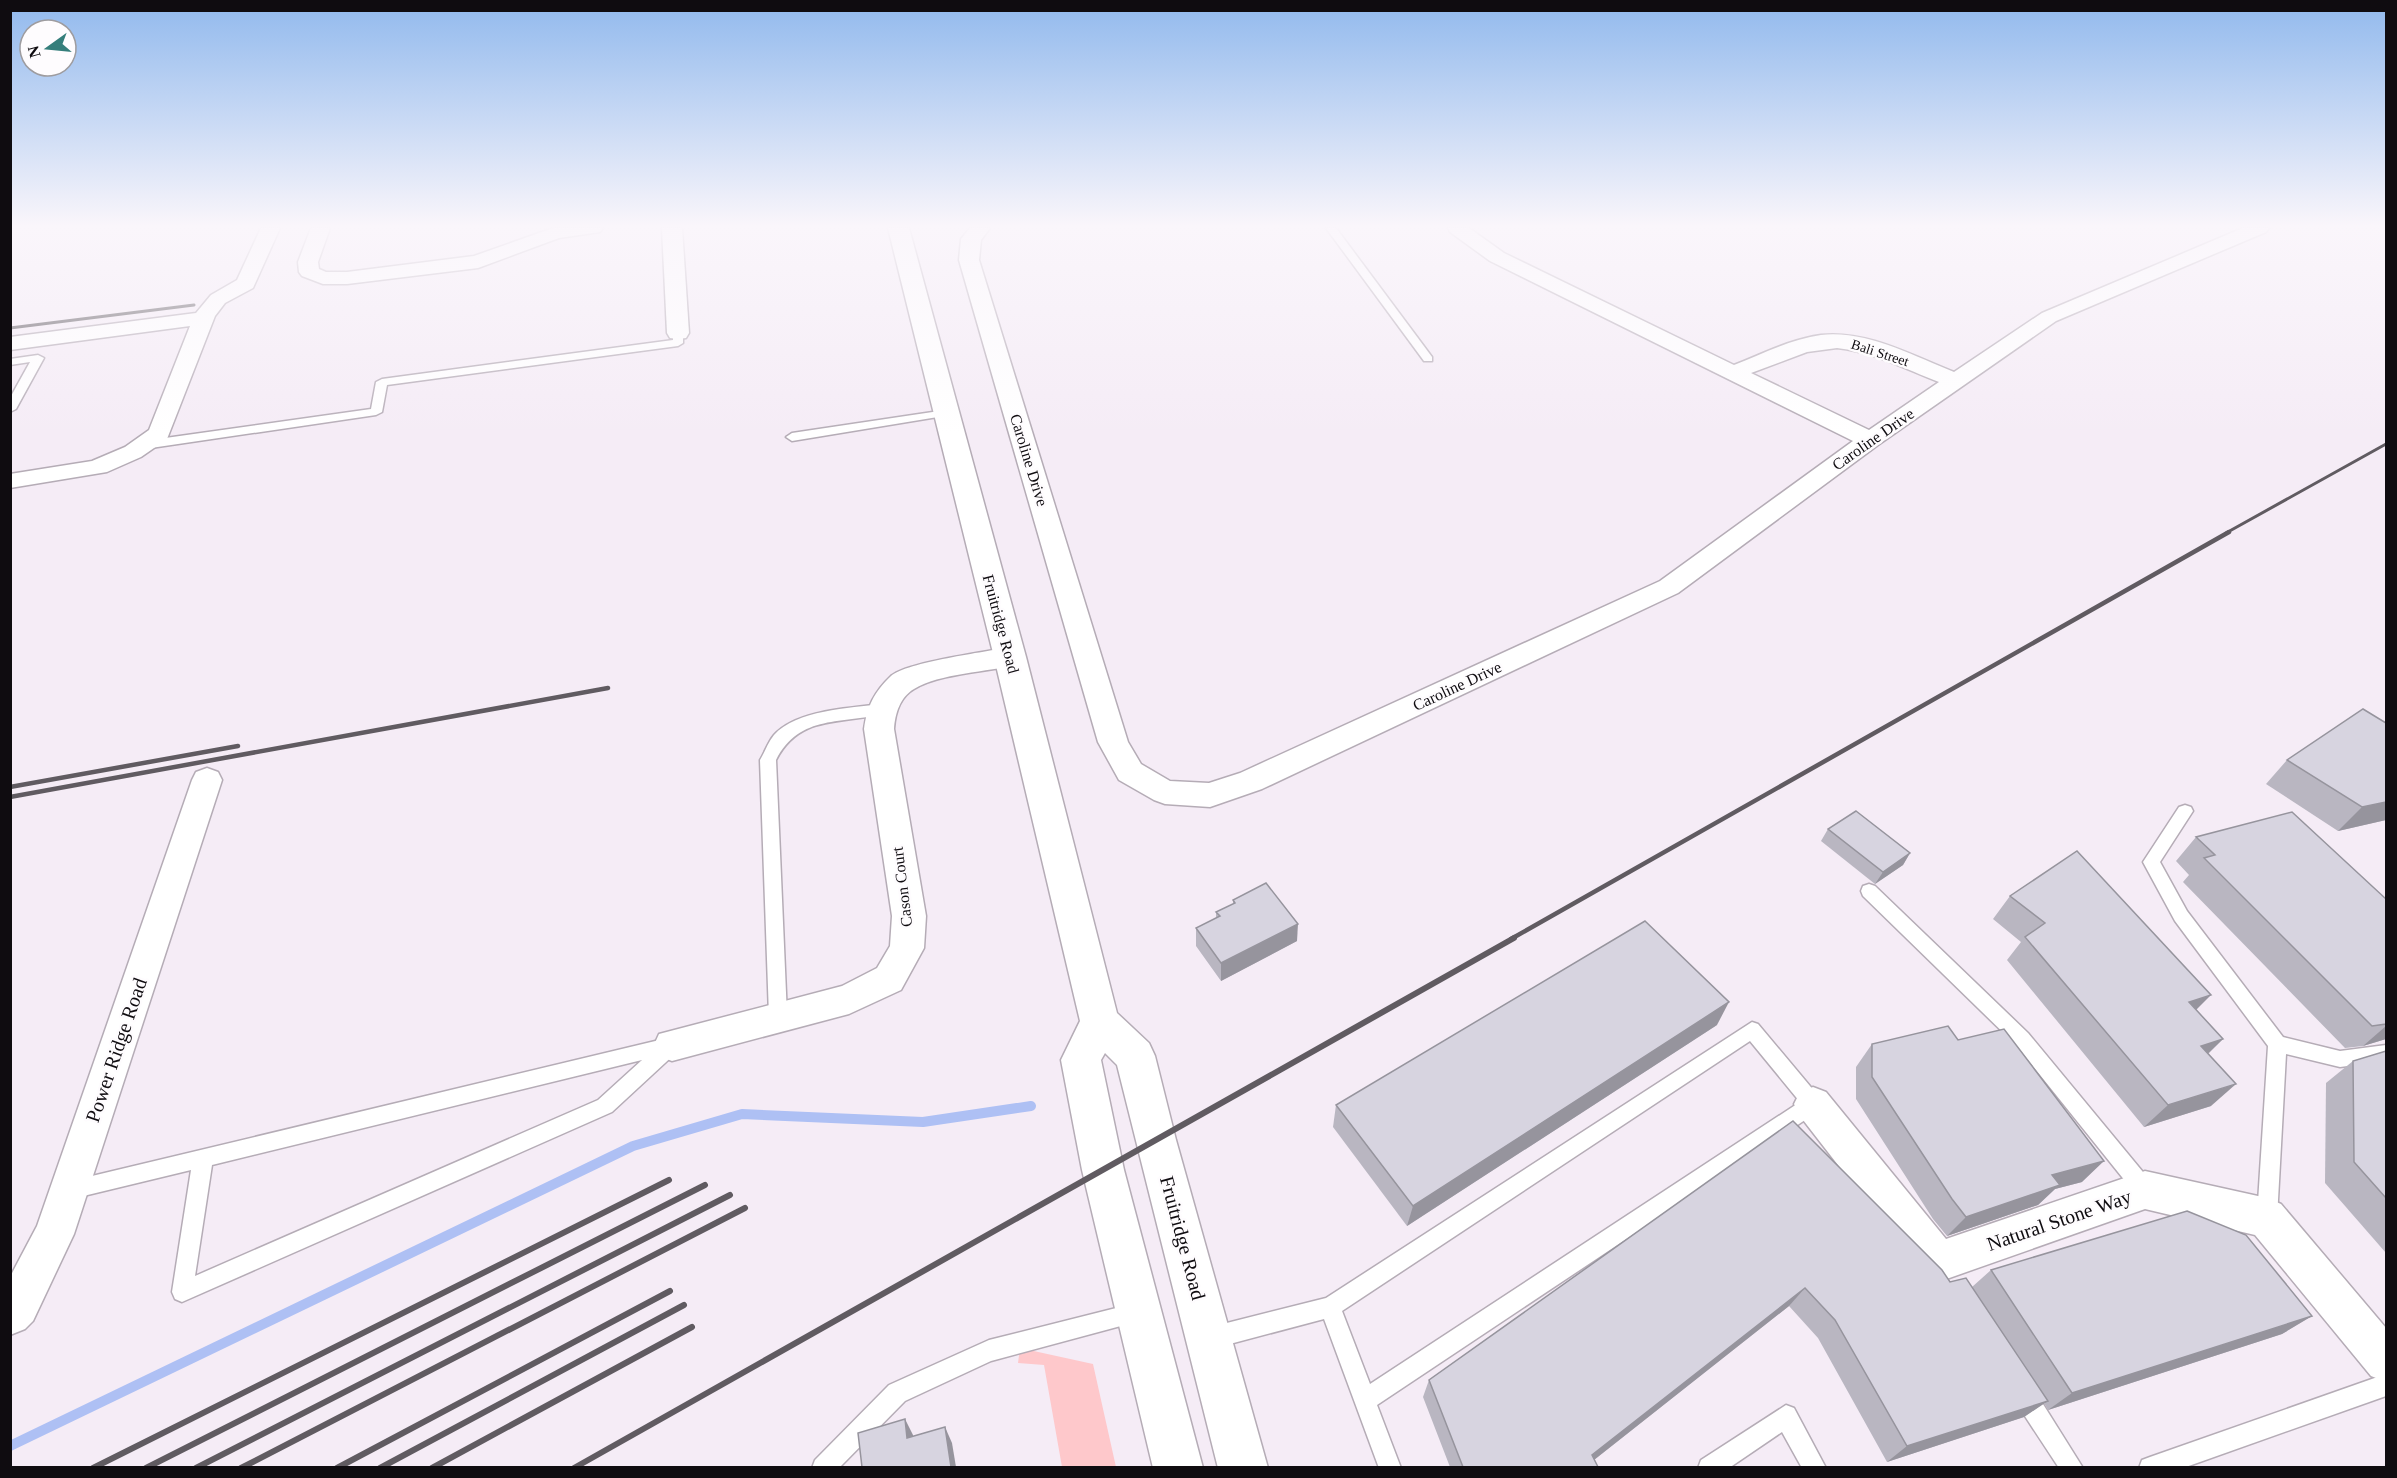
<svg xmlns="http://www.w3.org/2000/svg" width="2397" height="1478" font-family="Georgia,serif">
	<rect width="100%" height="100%" fill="#f5ecf6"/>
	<polygon fill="#fec8cb" points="1020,1348 1093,1364 1116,1467 1062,1467 1044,1365 1018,1363"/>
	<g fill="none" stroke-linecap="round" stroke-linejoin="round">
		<polyline stroke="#aec0f4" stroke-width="10" points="10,1446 633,1146 742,1114 923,1122 1031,1106"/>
		<g stroke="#b5acb6" stroke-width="3">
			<g id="lane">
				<polygon points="1326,228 1336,228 1432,357 1432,361 1424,361"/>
				<polygon points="678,330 683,333 683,343 678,346 387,385 382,412 376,415 144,449 138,445 144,441 371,409 376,382 382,379 673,340 673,333"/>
				<polygon points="38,355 44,358 16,409 10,412 10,398 30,362 10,365 10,359"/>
				<polygon points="946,410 952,413 950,415 792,441 786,437 792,433"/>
				<path d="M 881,704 L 888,709 L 886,713 C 843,725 800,713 776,760 L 787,1016 L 784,1022 L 778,1024 L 772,1022 L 769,1016 L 760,760 C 765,752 768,742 774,735 C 796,710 850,708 881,704 Z"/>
				<polygon points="2185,805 2191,807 2193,811 2160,862 2187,911 2283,1037 2340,1051 2386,1045 2386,1061 2340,1067 2286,1054 2277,1218 2274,1225 2267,1228 2260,1225 2257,1218 2268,1046 2175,921 2143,862 2179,807"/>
				<polygon points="1869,884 1875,886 2028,1033 2152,1183 2155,1190 2152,1197 2145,1199 2138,1197 2016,1045 1863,896 1861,891 1863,886"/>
				<path d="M 1752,1022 L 1758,1024 L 1820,1098 L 1822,1104 L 1820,1110 L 1377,1405 L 1401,1468 L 1379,1468 L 1324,1319 L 1211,1349 L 1203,1346 L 1200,1338 L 1203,1330 L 1211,1327 L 1326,1298 ZM 1750,1041 L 1800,1102 L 1370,1384 L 1342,1311 Z"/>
				<path d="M 672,1037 L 678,1039 L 681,1045 L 678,1051 L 612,1112 L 182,1302 L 175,1299 L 172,1292 L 191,1170 L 71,1199 L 64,1197 L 61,1190 L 64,1183 L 71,1181 ZM 642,1060 L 598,1100 L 195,1276 L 212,1165 Z"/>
				<polygon points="1136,1303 1143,1306 1146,1313 1143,1320 991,1361 905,1401 839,1468 812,1468 815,1460 889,1385 989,1340"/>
				<polygon points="2386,1374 2386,1396 2183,1468 2139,1468 2142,1460 2150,1457"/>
				<polygon points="2023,1382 2031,1385 2083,1468 2059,1468 2015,1401 2012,1393 2015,1385"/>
				<polygon points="1786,1405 1794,1408 1826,1468 1802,1468 1782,1432 1729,1468 1698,1468 1701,1460"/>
			</g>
		</g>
		<g stroke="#b5acb6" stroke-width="3">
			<g id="street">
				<polygon points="261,228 280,228 253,288 225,303 215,316 167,439 141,457 107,472 10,488 10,474 92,461 125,447 149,430 190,326 10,350 10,337 196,313 211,295 237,280"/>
				<polygon points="311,228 330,228 318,262 319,269 326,272 347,272 474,256 553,228 603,228 600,232 559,238 478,268 347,284 323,284 302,276 299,272 298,262"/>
				<polygon points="662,228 682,228 689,333 686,338 678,339 670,338 667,333"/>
				<path d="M 970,228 L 990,228 L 981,240 L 979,260 L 1128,742 L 1141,764 L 1170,781 L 1209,783 L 1240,773 L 1660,581 L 1853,441 L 1490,261 L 1450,232 L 1448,228 L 1469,228 L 1504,253 L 1734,365 C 1762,354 1791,339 1821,335 C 1867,330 1913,356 1954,372 L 2042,313 L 2243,228 L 2269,228 L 2266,232 L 2056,321 L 1878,445 L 1678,593 L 1262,789 L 1210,807 L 1165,804 L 1154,800 L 1119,780 L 1098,742 L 959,260 L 961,239 ZM 1837,348 C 1874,352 1905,369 1939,382 L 1869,430 L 1751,373 L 1807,352 Z"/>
				<path d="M 1010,647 L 1020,650 L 1024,657 L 1020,664 C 990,672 940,673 914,689 C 900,697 895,714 894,729 L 926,916 L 924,948 L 901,990 L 849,1014 L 672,1061 L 659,1056 L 654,1045 L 659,1034 L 842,986 L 877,968 L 890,946 L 892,916 L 864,729 C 867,707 874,692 891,676 C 907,662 986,652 1010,647 Z"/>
				<polygon points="207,768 218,772 222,780 74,1234 33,1321 25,1329 10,1335 10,1277 37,1226 192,780 196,772"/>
				<polygon points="1813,1087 1826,1092 1946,1239 2145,1171 2267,1198 2281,1204 2386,1328 2386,1382 2371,1376 2255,1235 2145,1209 1938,1282 1924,1276 1800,1116 1794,1104 1800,1092"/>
			</g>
		</g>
		<g stroke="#b5acb6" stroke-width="3">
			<polygon id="secondary" points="888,228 909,228 1026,657 1117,1013 1149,1043 1155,1056 1176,1140 1268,1468 1218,1468 1117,1065 1105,1053 1101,1060 1124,1170 1203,1468 1153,1468 1082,1170 1061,1060 1080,1021 994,657"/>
		</g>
		<use href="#lane" fill="#fff" fill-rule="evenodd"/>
		<use href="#street" fill="#fff" fill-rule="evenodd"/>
		<use href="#secondary" fill="#fff" fill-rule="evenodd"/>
		<g stroke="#605b61" stroke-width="3">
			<polyline points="10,328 194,305"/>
			<polyline points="2226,533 2386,444"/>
		</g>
		<g stroke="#605b61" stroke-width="4.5">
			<polyline points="10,787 238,746"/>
			<polyline points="10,797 608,688"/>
			<polyline points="1511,939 2229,532"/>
		</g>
		<g stroke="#605b61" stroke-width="6">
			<polyline points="93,1468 669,1180"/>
			<polyline points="146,1468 705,1185"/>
			<polyline points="196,1468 730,1195"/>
			<polyline points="241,1468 745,1208"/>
			<polyline points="337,1468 670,1291"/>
			<polyline points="380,1468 684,1305"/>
			<polyline points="432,1468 692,1327"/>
			<polyline points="574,1468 1514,938"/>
		</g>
	</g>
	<g fill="#b9b6c1">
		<polygon points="2386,723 2386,820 2338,831 2266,784 2287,760"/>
		<polygon points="1828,829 1910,853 1903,865 1875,884 1821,841"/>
		<polygon points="2196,837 2386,899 2386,1039 2363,1046 2345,1048 2183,882 2189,875 2176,861"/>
		<polygon points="2010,896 2223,1039 2208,1054 2211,1106 2144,1127 2007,960 2021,942 1993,919"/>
		<polygon points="1233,900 1297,941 1221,981 1196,946 1196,928 1216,918 1216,912 1233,904"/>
		<polygon points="1717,1025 1407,1226 1333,1127 1336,1105"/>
		<polygon points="1958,1040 2082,1182 2055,1189 2038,1205 1947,1236 1933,1219 1856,1099 1856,1067 1872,1044"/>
		<polygon points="2386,1051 2386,1253 2325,1183 2326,1083 2353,1061"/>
		<polygon points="1793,1121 1950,1282 1972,1287 1991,1270 2312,1316 2282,1334 2048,1410 2044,1403 2024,1417 1887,1462 1818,1338 1789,1306 1594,1460 1598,1467 1450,1467 1423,1397 1429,1380"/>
	</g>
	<g fill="#96949d">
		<polygon points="2386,802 2386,820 2338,831 2362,807"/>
		<polygon points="1910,853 1903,865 1875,884 1883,872"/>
		<polygon points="1298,924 1297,941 1221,981 1221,963"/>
		<polygon points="2211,995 2188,1018 2189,1002"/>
		<polygon points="1729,1002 1717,1025 1407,1226 1413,1206"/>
		<polygon points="2386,1026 2386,1039 2363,1046"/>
		<polygon points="2223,1039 2199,1062 2201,1046"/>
		<polygon points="2236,1084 2211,1106 2144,1127 2168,1105"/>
		<polygon points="2104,1161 2082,1182 2055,1189 2038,1205 1947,1236 1966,1217 2052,1175"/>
		<polygon points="1805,1288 1789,1306 1585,1467 1592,1455"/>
		<polygon points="2312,1316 2282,1334 2048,1410 2072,1393"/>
		<polygon points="2048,1401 2024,1417 1887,1462 1907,1446"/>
		<polygon points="905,1419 913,1435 915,1454 907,1438"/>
		<polygon points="945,1427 952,1443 956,1467 951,1467"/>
	</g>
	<g fill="#d7d4e0" stroke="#96949d" stroke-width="1.5">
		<polygon points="2363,709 2386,723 2386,802 2362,807 2287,760"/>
		<polygon points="1856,811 1910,853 1883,872 1828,829"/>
		<polygon points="2292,812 2386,899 2386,1024 2372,1026 2204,858 2215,855 2196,837"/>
		<polygon points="2077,851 2211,995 2189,1002 2223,1039 2201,1046 2236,1084 2168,1105 2025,937 2045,923 2010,896"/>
		<polygon points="1266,883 1298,924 1221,963 1196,928 1220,916 1216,912 1235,903 1233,900"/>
		<polygon points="1645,921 1729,1002 1413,1206 1336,1105"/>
		<polygon points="1948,1026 1958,1040 2004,1029 2104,1161 2052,1175 2060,1185 1966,1217 1952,1199 1872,1077 1872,1044"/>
		<polygon points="2386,1051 2386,1198 2354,1162 2353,1061"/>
		<polygon points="1793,1121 1942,1270 1950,1282 1966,1278 2048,1401 1907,1446 1835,1320 1805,1288 1592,1455 1598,1467 1463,1467 1429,1380"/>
		<polygon points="2187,1211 2246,1235 2312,1316 2072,1393 1991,1270"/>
		<polygon points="905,1419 907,1438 945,1427 951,1467 862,1467 858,1433"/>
	</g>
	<linearGradient id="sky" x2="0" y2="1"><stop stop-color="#91b9ed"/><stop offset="0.52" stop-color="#faf6fb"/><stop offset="1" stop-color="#faf6fb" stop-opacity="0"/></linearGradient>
	<rect width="2397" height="435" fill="url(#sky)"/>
	<g text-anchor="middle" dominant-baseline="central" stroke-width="5" stroke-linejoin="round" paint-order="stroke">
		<g font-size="14" fill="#0f0c10" stroke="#fefcfe">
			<text transform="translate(1880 353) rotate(18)">Bali Street</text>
		</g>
		<g font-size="16" fill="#0f0c10" stroke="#fefcfe">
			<text transform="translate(1873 439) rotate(-35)">Caroline Drive</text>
			<text transform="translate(1029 460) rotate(73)">Caroline Drive</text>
			<text transform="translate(1001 624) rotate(75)">Fruitridge Road</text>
			<text transform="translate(1457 686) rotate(-25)">Caroline Drive</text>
			<text transform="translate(902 887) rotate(-97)">Cason Court</text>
		</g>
		<g font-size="20" fill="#0f0c10" stroke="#fefcfe">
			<text transform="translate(116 1050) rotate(-71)">Power Ridge Road</text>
			<text transform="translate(2059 1220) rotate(-19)">Natural Stone Way</text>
			<text transform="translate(1183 1238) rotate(75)">Fruitridge Road</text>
		</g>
	</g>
	<rect width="2397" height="1478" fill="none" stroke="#0f0c10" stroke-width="24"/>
	<g transform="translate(48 48) rotate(255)"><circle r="28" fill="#fefcfe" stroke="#9e9c9f" stroke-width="1.5"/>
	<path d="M0-4.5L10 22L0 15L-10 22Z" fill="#357e7b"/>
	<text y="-9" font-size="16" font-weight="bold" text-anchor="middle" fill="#0f0c10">N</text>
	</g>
</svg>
